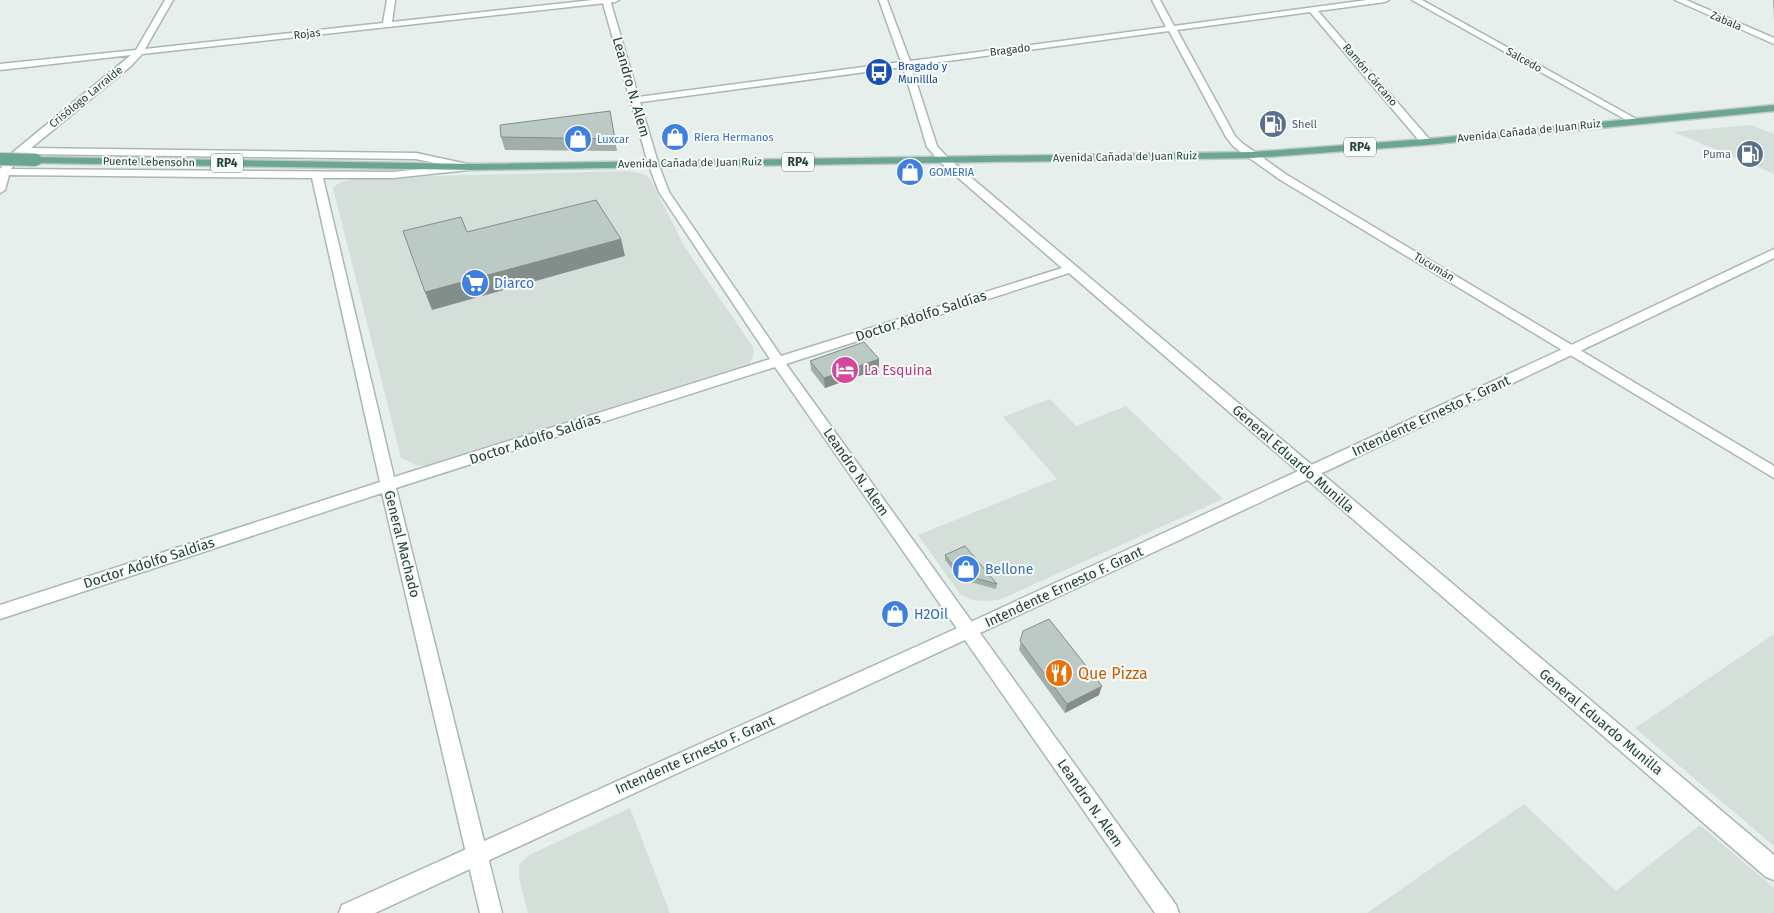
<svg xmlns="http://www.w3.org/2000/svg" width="1774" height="913" font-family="'Fira Sans',sans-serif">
	<rect width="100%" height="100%" fill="#e6efeb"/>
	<g fill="#d4dfda">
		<polygon points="1751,125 1774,134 1774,174 1674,132"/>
		<polygon points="629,171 646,175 651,180 684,246 753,347 754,353 750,363 429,465 418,466 401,458 333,188 340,182 360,178"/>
		<polygon points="1050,399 1076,426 1126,406 1223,499 999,600 985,601 973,600 960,594 918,535 1057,479 1003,417"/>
		<polygon points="1773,635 1774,636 1774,846 1635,728"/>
		<polygon points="1524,804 1616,891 1700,825 1774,888 1774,913 1367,913"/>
		<polygon points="630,808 670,913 528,913 519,878 519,865 529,855"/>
	</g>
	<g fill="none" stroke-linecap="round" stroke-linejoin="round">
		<g stroke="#a8b8b2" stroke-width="3">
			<g id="minor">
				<path d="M 165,0 L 173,0 L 145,49 L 383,23 L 387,0 L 395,0 L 392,22 L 593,0 L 619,0 L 615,2 L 142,54 L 131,66 L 31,148 L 416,153 L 472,165 L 473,167 L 468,170 L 393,178 L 323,178 L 394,477 L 770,359 L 659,192 L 648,163 L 649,161 L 653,160 L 658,163 L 669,192 L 781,356 L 1062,268 L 940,162 L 927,147 L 903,67 L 634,103 L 629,100 L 631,98 L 901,62 L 879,0 L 887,0 L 910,61 L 1166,27 L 1152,0 L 1160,0 L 1174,26 L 1367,0 L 1389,0 L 1385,2 L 1318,11 L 1430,140 L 1430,144 L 1422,144 L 1310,12 L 1177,30 L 1235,136 L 1242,143 L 1287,175 L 1774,466 L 1774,478 L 1279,179 L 1234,147 L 1226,137 L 1169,31 L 911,66 L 937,146 L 948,158 L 1774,855 L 1774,880 L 1766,877 L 1069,273 L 786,364 L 1176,905 L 1179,913 L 1155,913 L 775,367 L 396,488 L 502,913 L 480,913 L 382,493 L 0,619 L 0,605 L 380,482 L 312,178 L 9,175 L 5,190 L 0,193 L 0,169 L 12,153 L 131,55 L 0,70 L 0,64 L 136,50 ZM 23,154 L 416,159 L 450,166 L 393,172 L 11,169 Z"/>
				<polygon points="1412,0 1422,0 1638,120 1633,123 1630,122"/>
				<polygon points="1675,0 1686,0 1774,38 1774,44"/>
			</g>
		</g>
		<g stroke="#a8b8b2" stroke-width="3">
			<g id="tertiary">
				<polygon points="602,0 610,0 658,163 657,165 653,166 648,163"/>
				<path d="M 1774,249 L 1774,258 C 1310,482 842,697 375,913 L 339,913 L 342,905 L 962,626 L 1567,347 Z"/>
			</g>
		</g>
		<g stroke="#c2cac8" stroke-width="3">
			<polygon id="primary" points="1774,105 1774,111 1426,145 1252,158 474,170 36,163 31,160 36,157 474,164 1252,152 1426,139"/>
		</g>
		<use href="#minor" fill="#fff" fill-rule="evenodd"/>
		<use href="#tertiary" fill="#fff" fill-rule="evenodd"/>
		<use href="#primary" fill="#6aa596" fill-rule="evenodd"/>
		<g stroke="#c2cac8" stroke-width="14" stroke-linecap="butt">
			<polyline id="primary-bridge" points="0,159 36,160"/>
		</g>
		<use href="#primary-bridge" stroke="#6aa596" stroke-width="12"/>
	</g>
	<g fill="#a1aea9">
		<polygon points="1773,0 1774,0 1774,19"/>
		<polygon points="610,111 617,151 505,150 501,137"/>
		<polygon points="810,361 879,369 825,388 811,370"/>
		<polygon points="945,555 997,584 996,589 960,579 945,560"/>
		<polygon points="1023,631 1099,695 1065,713 1019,650"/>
	</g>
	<g fill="#838d89">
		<polygon points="621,239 625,256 432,310 425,292"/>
		<polygon points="879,359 879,369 825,388 824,378"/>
		<polygon points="1102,686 1099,695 1065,713 1067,704"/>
	</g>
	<g fill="#bbcac4" stroke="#838d89">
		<polygon points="610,111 615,139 501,137 500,125"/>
		<polygon points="596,200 621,239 425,292 403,231 461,217 467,232"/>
		<polygon points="864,342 879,359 824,378 810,361"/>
		<polygon points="965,546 997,584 960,574 945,555"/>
		<polygon points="1049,619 1102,686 1067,704 1020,641 1023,631"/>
	</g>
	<defs>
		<g id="bus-disc" transform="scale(1.4375)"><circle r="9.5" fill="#1a4fb4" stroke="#f7fbf9"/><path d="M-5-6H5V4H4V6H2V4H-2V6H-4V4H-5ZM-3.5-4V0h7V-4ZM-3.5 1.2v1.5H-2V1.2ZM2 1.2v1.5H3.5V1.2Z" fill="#fff"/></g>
		<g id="fuel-disc" transform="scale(1.4375)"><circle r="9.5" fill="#5c6f8a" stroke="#f7fbf9"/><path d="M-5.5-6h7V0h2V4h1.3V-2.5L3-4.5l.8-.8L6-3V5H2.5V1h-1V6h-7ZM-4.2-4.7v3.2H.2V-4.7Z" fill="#fff"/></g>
		<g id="shop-disc" transform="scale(1.4375)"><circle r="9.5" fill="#3f7fe0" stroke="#f7fbf9"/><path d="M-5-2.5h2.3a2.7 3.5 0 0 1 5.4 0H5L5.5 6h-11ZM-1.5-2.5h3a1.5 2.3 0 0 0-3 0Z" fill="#fff"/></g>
		<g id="supermarket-disc" transform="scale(1.4375)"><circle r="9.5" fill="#3f7fe0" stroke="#f7fbf9"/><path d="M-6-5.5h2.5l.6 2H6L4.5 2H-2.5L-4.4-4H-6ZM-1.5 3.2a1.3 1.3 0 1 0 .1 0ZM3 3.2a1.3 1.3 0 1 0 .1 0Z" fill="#fff"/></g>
		<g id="hotel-disc" transform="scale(1.4375)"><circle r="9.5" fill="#d1479c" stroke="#f7fbf9"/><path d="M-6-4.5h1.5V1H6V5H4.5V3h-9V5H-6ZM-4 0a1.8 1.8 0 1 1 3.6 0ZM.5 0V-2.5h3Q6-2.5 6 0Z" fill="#fff"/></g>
		<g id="restaurant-disc" transform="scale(1.4375)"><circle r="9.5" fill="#e8710a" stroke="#f7fbf9"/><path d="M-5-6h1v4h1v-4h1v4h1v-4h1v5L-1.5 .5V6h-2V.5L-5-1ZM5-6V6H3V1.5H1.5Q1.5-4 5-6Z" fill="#fff"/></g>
	</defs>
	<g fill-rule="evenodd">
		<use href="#bus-disc" x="879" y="72"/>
		<use href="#fuel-disc" x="1273" y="124"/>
		<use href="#shop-disc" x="675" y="137"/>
		<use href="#shop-disc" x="578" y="139"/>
		<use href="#fuel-disc" x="1750" y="154"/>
		<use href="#shop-disc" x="910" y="172"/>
		<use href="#supermarket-disc" x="475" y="283"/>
		<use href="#hotel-disc" x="845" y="370"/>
		<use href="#shop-disc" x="966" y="569"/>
		<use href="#shop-disc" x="895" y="614"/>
		<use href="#restaurant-disc" x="1059" y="673"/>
	</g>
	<g text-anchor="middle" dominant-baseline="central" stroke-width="4" stroke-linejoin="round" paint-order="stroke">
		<g font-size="11" fill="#24423a" stroke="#f7fbf9">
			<text transform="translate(1726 21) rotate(23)">Zabala</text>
			<text transform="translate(307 34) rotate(-6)">Rojas</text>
			<text transform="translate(1010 50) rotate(-7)">Bragado</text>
			<text transform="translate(1524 60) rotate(29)">Salcedo</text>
			<text transform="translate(1370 75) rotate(50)">Ramón Cárcano</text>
			<text transform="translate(86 97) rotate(-39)">Crisólogo Larralde</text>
			<text transform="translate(1529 131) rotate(-6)">Avenida Cañada de Juan Ruiz</text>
			<text transform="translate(1125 157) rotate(-1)">Avenida Cañada de Juan Ruiz</text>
			<text transform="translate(149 162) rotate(1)">Puente Lebensohn</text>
			<text transform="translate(690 163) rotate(-1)">Avenida Cañada de Juan Ruiz</text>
			<text transform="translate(1434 267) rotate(31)">Tucumán</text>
		</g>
		<g font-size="11" fill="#164399" stroke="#f7fbf9" text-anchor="start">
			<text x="898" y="66">Bragado y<tspan x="898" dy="13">Munillla</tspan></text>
		</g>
		<g font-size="11" fill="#4e5e75" stroke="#f7fbf9" text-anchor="start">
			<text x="1292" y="124">Shell</text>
			<text x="1731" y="154" text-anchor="end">Puma</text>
		</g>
		<g font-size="11" fill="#366cbe" stroke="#f7fbf9" text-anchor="start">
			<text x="694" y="137">Riera Hermanos</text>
			<text x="597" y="139">Luxcar</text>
			<text x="929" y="172">GOMERIA</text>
		</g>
		<g fill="#f7fbf9" stroke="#637a73" stroke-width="1">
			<rect x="1344" y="137.5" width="32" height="19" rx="4"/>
			<rect x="782" y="152.5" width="32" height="19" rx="4"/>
			<rect x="211" y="153.5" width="32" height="19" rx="4"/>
		</g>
		<g font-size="12" font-weight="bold" fill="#24423a">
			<text x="1360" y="147">RP4</text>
			<text x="798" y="162">RP4</text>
			<text x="227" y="163">RP4</text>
		</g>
		<g font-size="14" fill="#24423a" stroke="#f7fbf9">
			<text transform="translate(631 87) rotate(74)">Leandro N. Alem</text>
			<text transform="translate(921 316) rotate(-18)">Doctor Adolfo Saldías</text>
			<text transform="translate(1431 416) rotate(-25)">Intendente Ernesto F. Grant</text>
			<text transform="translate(535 439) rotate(-18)">Doctor Adolfo Saldías</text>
			<text transform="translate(1293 459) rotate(41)">General Eduardo Munilla</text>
			<text transform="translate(856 472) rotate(55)">Leandro N. Alem</text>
			<text transform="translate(402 544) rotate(76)">General Machado</text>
			<text transform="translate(149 563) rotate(-18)">Doctor Adolfo Saldías</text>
			<text transform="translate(1064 587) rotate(-25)">Intendente Ernesto F. Grant</text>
			<text transform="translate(1601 722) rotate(40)">General Eduardo Munilla</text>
			<text transform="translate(695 755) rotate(-24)">Intendente Ernesto F. Grant</text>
			<text transform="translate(1090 803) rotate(55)">Leandro N. Alem</text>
		</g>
		<g font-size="14" fill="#366cbe" stroke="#f7fbf9" text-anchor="start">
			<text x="494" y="283">Diarco</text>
			<text x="985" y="569">Bellone</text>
			<text x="914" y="614">H2Oil</text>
		</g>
		<g font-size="14" fill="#b23c85" stroke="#f7fbf9" text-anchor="start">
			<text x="864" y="370">La Esquina</text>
		</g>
		<g font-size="16" fill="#c56008" stroke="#f7fbf9" text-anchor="start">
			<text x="1078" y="673">Que Pizza</text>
		</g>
	</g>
</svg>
